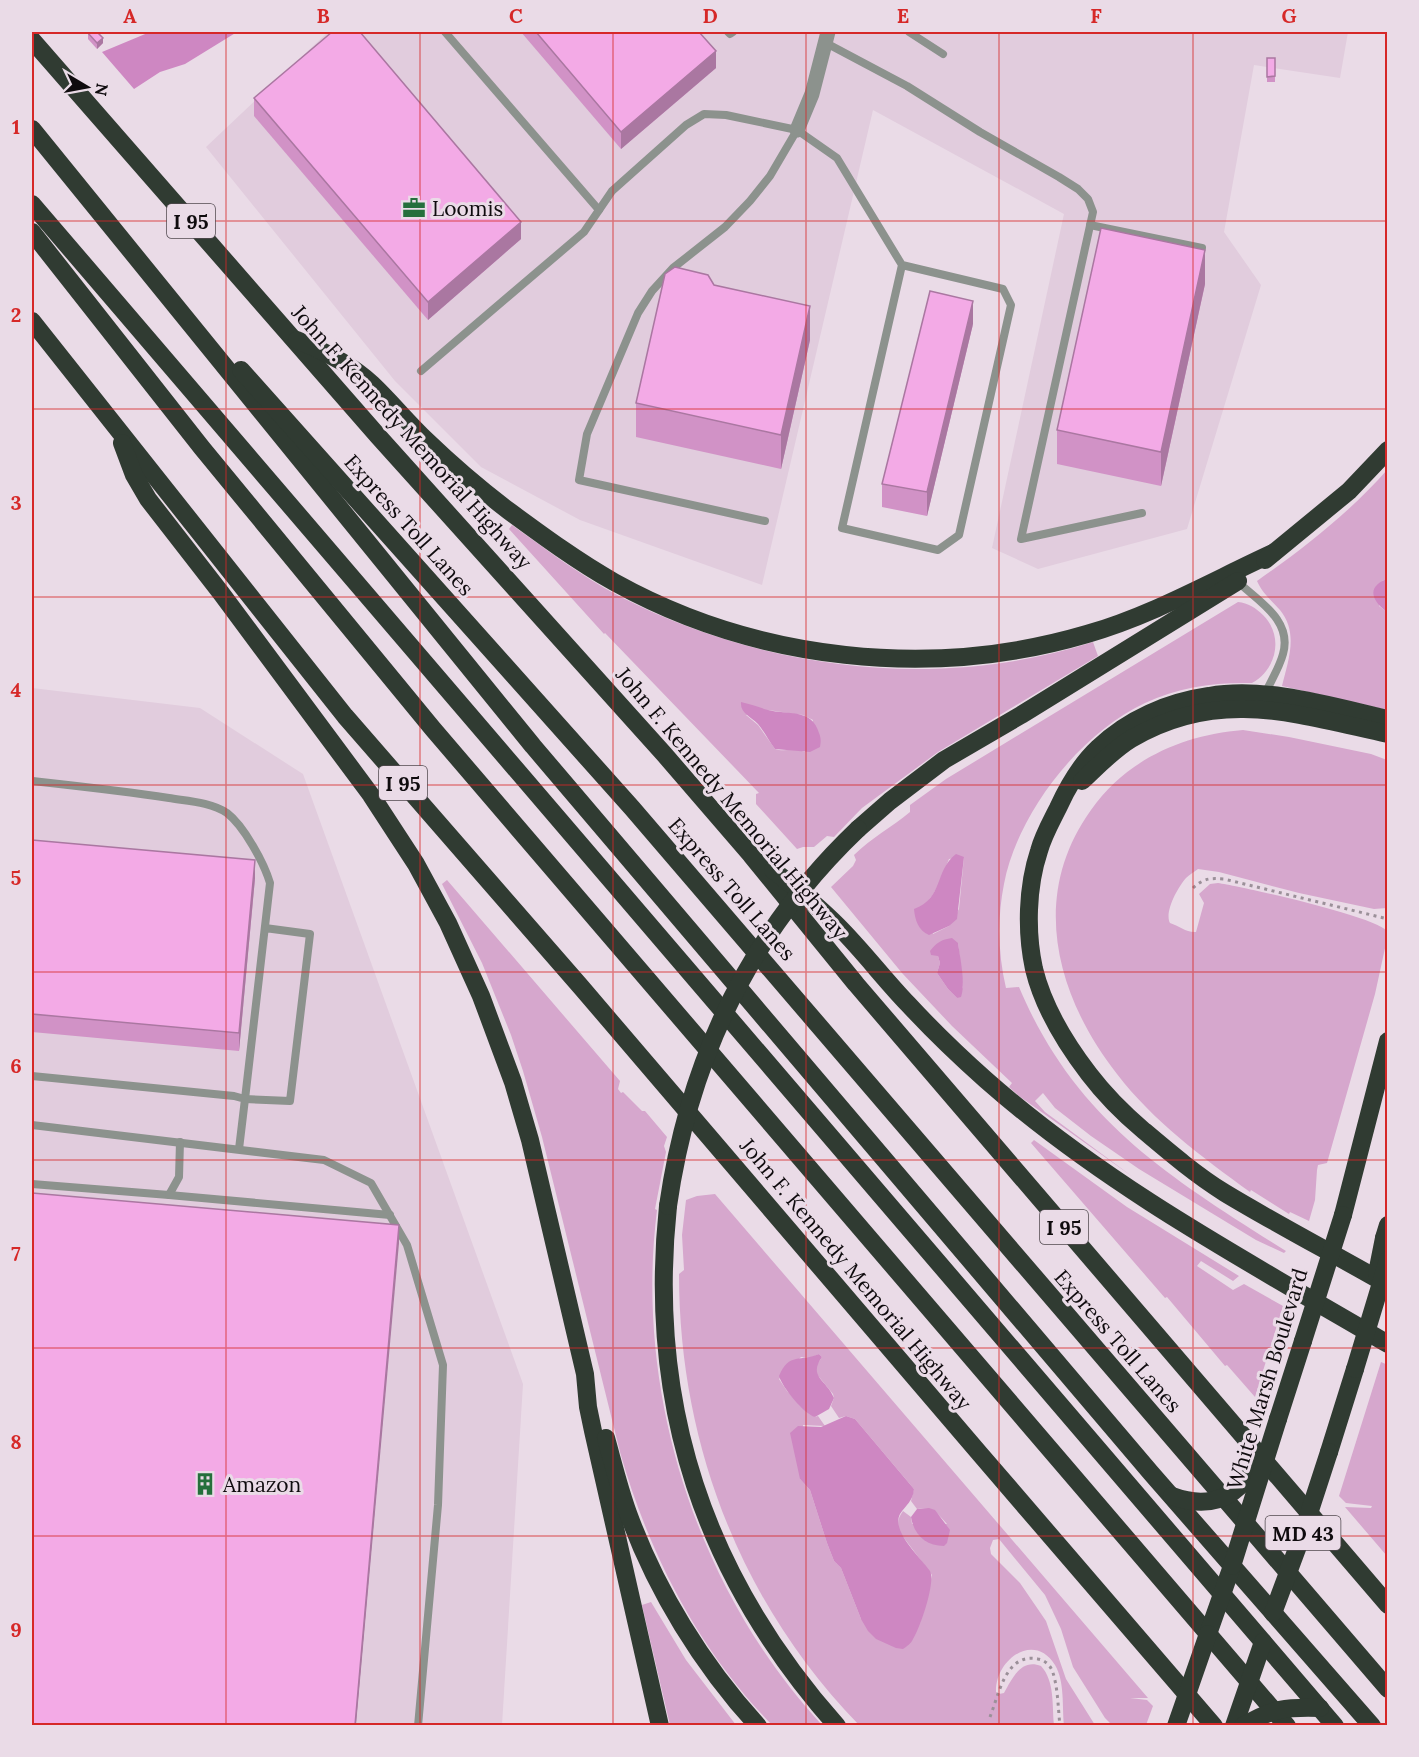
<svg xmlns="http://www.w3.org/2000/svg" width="1419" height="1757" font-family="Lora,serif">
	<rect width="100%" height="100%" fill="#eadbe7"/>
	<g fill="#e1ccdd">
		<polygon points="328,32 1348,32 1340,78 1254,65 1224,232 1261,285 1187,529 1038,569 992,548 1064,214 873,110 762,585 580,520 481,467 395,381 206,147"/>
		<polygon points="32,688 200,708 303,774 523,1384 502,1725 32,1726"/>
	</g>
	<g fill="#d6a7cd" fill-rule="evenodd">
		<path d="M 1387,470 L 1387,579 L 1382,581 L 1379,606 L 1387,612 L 1387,710 L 1282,686 C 1288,661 1299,633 1280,610 C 1271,600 1263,594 1257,581 C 1304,548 1349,513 1387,470 Z"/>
		<path d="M 512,525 C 547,550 581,576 619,596 C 762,670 938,692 1093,642 L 1098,656 L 938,752 L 862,808 L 834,837 L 827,836 L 814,847 L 803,847 L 797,849 L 756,804 L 756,794 L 759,793 L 605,633 L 604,634 L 509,529 ZM 768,710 L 803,715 L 813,720 L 805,752 C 794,748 782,752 775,749 L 758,725 L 746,715 Z"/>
		<path d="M 1238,602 C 1248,603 1256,608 1263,615 C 1284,636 1277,669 1252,683 C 1215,682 1179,687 1145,703 C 1080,733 1017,814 1004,884 C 997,919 998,954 1006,988 L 1019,987 C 1075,1120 1169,1177 1286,1251 L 1284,1253 L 1256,1240 L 1139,1169 L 1091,1136 L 1055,1108 L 1043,1093 L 1035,1101 L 1045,1112 L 1133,1177 L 1019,1096 L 1009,1087 L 1012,1083 L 952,1026 L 902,973 L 831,887 L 853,866 L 856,860 L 854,855 C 871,838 892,827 910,812 L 910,805 L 946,779 ZM 964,857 L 959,909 L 949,926 L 933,934 L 924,905 C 936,895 943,874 949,859 ZM 958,943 L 963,987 L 957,998 L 948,989 L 937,973 L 940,963 L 938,956 Z"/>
		<path d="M 1243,730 L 1289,737 L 1371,754 L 1387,760 L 1387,908 L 1374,909 L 1299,893 L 1219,872 L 1198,869 C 1194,872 1189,875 1186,878 C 1178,887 1164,912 1170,923 C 1179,926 1187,933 1196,932 L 1204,903 L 1199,894 L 1210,884 L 1218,883 C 1244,887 1374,916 1387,931 L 1387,939 L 1375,994 L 1327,1163 L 1318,1165 L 1317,1170 L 1315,1200 L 1309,1221 L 1290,1212 L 1289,1214 L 1251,1190 L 1250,1192 C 1202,1157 1153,1121 1117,1074 C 1056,996 1029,896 1091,810 C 1127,759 1183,735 1243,730 Z"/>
		<path d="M 447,880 L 620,1081 L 618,1089 L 621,1093 L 623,1092 L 642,1111 L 645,1111 L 667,1137 L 664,1146 L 666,1152 L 655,1209 L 657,1210 C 634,1393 697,1590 822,1725 L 772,1725 C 698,1649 649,1554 620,1452 L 542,1137 L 523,1071 L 511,1035 L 482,963 L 442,884 Z"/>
		<polygon points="1034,1140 1127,1207 1239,1276 1233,1281 1201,1261 1197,1266 1233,1290 1244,1284 1283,1306 1255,1397 1227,1365 1225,1366 1167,1297 1165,1298 1031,1143"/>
		<path d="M 715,1194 L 1148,1698 L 1130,1698 L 1147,1700 L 1153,1706 L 1146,1725 L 1112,1725 L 1105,1718 L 1073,1667 L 1061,1629 L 1045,1595 L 999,1539 L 993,1540 L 990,1548 L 991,1554 L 1020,1583 L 1046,1621 L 1066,1679 L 1095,1725 L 1064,1725 C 1062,1707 1065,1682 1055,1665 C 1034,1631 995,1660 996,1692 L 999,1694 L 1004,1693 C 1012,1679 1021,1658 1041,1666 C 1055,1681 1052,1706 1054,1725 L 859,1725 C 741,1604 679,1443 679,1274 L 684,1270 L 682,1235 L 686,1200 L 697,1196 ZM 819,1354 L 822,1357 L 815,1368 L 815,1372 L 833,1394 L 834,1398 L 831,1406 L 839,1418 L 846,1416 L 855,1419 L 909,1483 L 914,1489 L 911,1501 L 917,1509 C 933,1507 937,1513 947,1524 L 912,1524 L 911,1517 L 903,1511 C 897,1519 897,1525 901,1534 L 932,1575 L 920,1623 L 861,1619 L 841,1568 L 834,1561 L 827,1543 L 810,1490 L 800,1479 L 803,1425 L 825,1426 L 818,1416 L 815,1417 L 787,1391 L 779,1379 L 801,1357 L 811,1358 Z"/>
		<polygon points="1381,1362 1388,1365 1387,1556 1345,1507 1371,1508 1372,1506 1346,1503 1339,1496"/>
		<polygon points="651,1602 686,1660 736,1725 670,1725 642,1605"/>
	</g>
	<g fill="#ce87c2">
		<polygon points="150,32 237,32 185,64 160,72 134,89 102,52"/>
		<path d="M 1387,579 L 1388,579 L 1387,612 C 1373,602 1365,587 1387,579 Z"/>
		<path d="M 741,702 C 750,704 758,707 768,710 C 787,715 812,708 819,733 C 821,738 821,741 820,747 L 810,752 L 775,749 C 769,741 764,731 758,724 C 750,716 740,713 741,702 Z"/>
		<path d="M 956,854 L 964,857 L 957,919 L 949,926 L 929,935 C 918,930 915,920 914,909 C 944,898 934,871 956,854 Z"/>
		<path d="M 952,938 L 958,943 C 960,957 966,985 961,997 L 957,998 L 948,989 L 937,973 L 940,963 L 938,956 L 931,955 L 930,951 C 937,942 941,940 952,938 Z"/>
		<path d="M 819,1354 L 822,1357 C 808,1377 826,1379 834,1398 L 829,1409 L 815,1417 C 804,1414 782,1387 779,1376 C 789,1352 801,1362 819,1354 Z"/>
		<path d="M 846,1416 L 855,1419 L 914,1489 C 913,1501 906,1505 900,1514 C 891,1531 920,1557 930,1571 C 936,1582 920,1628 913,1639 C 911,1644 907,1646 903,1649 L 896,1648 L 876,1639 L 868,1631 L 861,1619 L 841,1568 L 834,1561 L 827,1543 L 810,1490 L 800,1479 L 790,1433 L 798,1426 L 821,1427 Z"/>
		<path d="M 929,1508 L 935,1510 L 950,1530 L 947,1543 L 944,1546 C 926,1546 914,1535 911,1517 L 917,1509 Z"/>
	</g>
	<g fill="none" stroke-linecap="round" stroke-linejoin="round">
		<g stroke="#9b9099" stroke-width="3" stroke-dasharray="3 4.5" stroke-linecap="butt">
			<path d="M 1193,888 C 1204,878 1210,878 1224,879 L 1388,919"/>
			<path d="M 990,1717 C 999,1694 1006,1652 1038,1659 C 1044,1660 1049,1664 1052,1670 C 1058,1686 1058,1708 1060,1726"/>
		</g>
		<g stroke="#8c928d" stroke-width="8">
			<polyline points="445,32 599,210"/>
			<polyline points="728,32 730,34 733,32"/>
			<polyline points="909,32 943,54"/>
			<polyline points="826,43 907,86 980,132 1059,177 1078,189 1088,199 1093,212 1021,539 1142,513"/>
			<polyline points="1090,225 1202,248"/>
			<polyline points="421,371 584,232 612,191 686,125 704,114 726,115 797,130 837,158 902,265 1003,289 1011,305 959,535 938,550 842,528 902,265"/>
			<polyline points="765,521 579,480 587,434 638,313 652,291 673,268 725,227 750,201 770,176 797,130"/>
			<path d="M 1236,580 C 1256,600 1293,619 1283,654 C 1279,669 1270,682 1264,696"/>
			<path d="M 32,781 C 77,786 123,791 169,798 C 187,801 211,802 227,813 C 244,826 264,863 270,883 L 245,1099 L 290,1101 L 310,934 L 265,928"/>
			<polyline points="32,1076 234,1096 245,1099 239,1149"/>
			<polyline points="32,1125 324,1160 371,1183 407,1245 443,1365 438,1505 418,1726"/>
			<polyline points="32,1184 169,1195 179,1177 180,1142"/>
			<polyline points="169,1195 390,1215"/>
		</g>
		<polyline stroke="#8c928d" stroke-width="15" points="797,130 812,94 828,32"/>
		<g stroke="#303b32" stroke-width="18">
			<polyline points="32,40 378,436 664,754 751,855 856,984 1388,1605"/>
			<polyline points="32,129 533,746 1151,1473 1372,1726"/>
			<polyline points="32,204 1335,1726"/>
			<polyline points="32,232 202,448 433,729 1287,1726"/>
			<polyline points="32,321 345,716 581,987 980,1454 1214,1726"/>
			<path d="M 297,340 C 324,351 351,364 372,384 C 391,402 407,422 426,440 C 452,465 480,489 509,511 C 543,536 577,561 614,582 C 756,661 931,680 1087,634 C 1153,615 1212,581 1273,553"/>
			<polyline points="241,370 632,808 1388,1689"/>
			<polyline points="122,443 134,475 148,499 221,593 371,795 416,864 448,923 481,996 513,1082 530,1140 585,1374 588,1407 593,1431 660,1726"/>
			<polyline points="1265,560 1349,491 1388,450"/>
			<path d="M 1388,719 C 1331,706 1266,686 1209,696 C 1168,702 1128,719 1098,748 C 1080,765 1068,786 1058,808 C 1051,822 1043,836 1039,851 C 1027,887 1026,932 1034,969 C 1043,1006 1066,1044 1089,1074 C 1105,1095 1123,1113 1143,1130 C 1169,1152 1196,1175 1225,1193 C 1278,1225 1334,1254 1388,1285"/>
			<path d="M 1082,781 C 1098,766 1113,750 1131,739 C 1219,687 1296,714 1388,734"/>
			<polyline points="858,829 890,801 944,760 1021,715 1238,581"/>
			<path d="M 773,870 C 796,888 818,906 838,926 C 863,951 884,979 908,1004 C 933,1031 959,1056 986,1080 C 1106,1186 1250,1263 1388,1344"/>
			<path d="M 668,1206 C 647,1405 704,1576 837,1726"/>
			<polyline points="1343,1215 1388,1041"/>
			<polyline points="1384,1238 1388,1225"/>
			<polyline points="1278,1419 1303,1341"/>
			<path d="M 606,1438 C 613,1463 619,1488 628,1513 C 656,1590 702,1665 758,1726"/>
			<polyline points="1329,1452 1355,1369"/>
			<polyline points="1208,1634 1232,1566"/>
		</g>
		<g stroke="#303b32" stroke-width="18">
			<path d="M 668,1206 C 689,1059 751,931 858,829"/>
			<polyline points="1377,1273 1384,1238"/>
			<polyline points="1303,1341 1343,1215"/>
			<polyline points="1355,1369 1388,1260"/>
			<path d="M 1172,1496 C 1212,1511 1240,1496 1260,1459"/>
			<polyline points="1232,1566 1278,1419"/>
			<polyline points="1273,1613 1301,1538 1329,1452"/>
			<polyline points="1176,1726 1208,1634"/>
			<polyline points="1234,1726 1263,1642"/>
			<path d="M 1243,1726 C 1273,1708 1286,1707 1320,1708"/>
		</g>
	</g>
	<g fill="#d192c6">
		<polygon points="521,32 699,32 716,68 621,149"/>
		<polygon points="88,33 103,43 97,49 88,39"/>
		<rect x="1267" y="58" width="8" height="24"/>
		<polygon points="254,98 521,239 428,320 254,116"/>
		<polygon points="1205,284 1161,486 1057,464 1057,430"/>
		<polygon points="714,285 810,340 781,469 636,437 636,403"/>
		<polygon points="973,324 927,516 882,507 882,484"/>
		<polygon points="32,840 255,878 239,1051 32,1032"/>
	</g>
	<g fill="#aa77a1">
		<polygon points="103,38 103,43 97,49 97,43"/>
		<polygon points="716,51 716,68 621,149 621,132"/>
		<polygon points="521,222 521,239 428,320 428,302"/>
		<polygon points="1205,250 1205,284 1161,486 1161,452"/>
		<polygon points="973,301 973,324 927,516 927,492"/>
		<polygon points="810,306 810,340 781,469 781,435"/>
		<polygon points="255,860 255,878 239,1051 239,1033"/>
		<polygon points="399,1225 399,1243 356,1725 355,1725"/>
	</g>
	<g fill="#f3aae6" stroke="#aa77a1" stroke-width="1.5">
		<polygon points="90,32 97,32 103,38 97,43 88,33"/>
		<polygon points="332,32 360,32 521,222 428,302 254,98"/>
		<polygon points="536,32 699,32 716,51 621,132"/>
		<polygon points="1267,58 1275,58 1275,76 1267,77"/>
		<polygon points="1101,228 1205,250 1161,452 1057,430"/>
		<polygon points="675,267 708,275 714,285 810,306 781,435 636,403 665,274"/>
		<polygon points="930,291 973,301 927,492 882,484"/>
		<polygon points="32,840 255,860 239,1033 32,1014"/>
		<polygon points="32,1193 399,1225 355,1725 32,1725"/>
	</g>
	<path fill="none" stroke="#d62828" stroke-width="1.5" stroke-opacity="0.55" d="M 226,32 L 226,1726M 420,32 L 420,1726M 613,32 L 613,1726M 806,32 L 806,1726M 999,32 L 999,1726M 1193,32 L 1193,1726M 32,221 L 1388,221M 32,409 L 1388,409M 32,597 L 1388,597M 32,785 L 1388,785M 32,972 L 1388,972M 32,1160 L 1388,1160M 32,1348 L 1388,1348M 32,1536 L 1388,1536"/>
	<defs>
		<g id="office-bare" transform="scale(1.8)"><path d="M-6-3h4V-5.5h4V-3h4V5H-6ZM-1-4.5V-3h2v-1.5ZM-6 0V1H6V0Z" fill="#256f3c" stroke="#eadbe7" stroke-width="2.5" paint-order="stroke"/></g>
		<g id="building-bare" transform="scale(1.8)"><path d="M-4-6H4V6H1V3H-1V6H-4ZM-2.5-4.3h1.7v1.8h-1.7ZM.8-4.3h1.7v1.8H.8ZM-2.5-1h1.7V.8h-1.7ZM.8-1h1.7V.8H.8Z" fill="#256f3c" stroke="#eadbe7" stroke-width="2.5" paint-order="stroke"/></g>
	</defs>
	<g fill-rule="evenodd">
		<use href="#office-bare" x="414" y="208"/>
		<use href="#building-bare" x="205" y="1484"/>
	</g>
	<g text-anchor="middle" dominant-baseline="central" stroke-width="6" stroke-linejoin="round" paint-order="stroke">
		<g fill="#eadbe7" stroke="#51494f" stroke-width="1.5">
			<rect x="167" y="204" width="48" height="34" rx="4.5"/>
			<rect x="379" y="766" width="48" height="34" rx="4.5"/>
			<rect x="1040" y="1210" width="48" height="34" rx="4.5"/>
			<rect x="1265.5" y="1516" width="75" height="34" rx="4.5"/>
		</g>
		<g font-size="20" font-weight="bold" fill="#0f0b0e">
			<text x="191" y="221">I 95</text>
			<text x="403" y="783">I 95</text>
			<text x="1064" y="1227">I 95</text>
			<text x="1303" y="1533">MD 43</text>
		</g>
		<g font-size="21" fill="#0f0b0e" stroke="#eadbe7" text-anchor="start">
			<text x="432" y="208">Loomis</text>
			<text x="223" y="1484">Amazon</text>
		</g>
		<g font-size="21" fill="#0f0b0e" stroke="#eadbe7">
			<text transform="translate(412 437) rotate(48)">John F. Kennedy Memorial Highway</text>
			<text transform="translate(409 525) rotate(48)">Express Toll Lanes</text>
			<text transform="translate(732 803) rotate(50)">John F. Kennedy Memorial Highway</text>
			<text transform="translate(732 889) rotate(49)">Express Toll Lanes</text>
			<text transform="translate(856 1274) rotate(50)">John F. Kennedy Memorial Highway</text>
			<text transform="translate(1118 1341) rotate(49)">Express Toll Lanes</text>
			<text transform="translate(1267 1379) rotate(-73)">White Marsh Boulevard</text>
		</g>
	</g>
	<rect width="1419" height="1757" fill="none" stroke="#eadbe7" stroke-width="66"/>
	<g transform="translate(87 87) rotate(100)" stroke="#eadbe7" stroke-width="4.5" paint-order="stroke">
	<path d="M0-4.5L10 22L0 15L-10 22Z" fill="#0f0b0e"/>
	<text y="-9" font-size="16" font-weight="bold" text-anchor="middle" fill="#0f0b0e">N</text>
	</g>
	<rect x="33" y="33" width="1353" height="1691" fill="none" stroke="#d62828" stroke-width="2"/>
	<g font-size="20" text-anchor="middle" font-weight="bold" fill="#d62828">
		<text x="130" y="23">A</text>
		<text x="323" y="23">B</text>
		<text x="516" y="23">C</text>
		<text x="710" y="23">D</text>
		<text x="903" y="23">E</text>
		<text x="1096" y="23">F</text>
		<text x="1289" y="23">G</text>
		<text x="16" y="134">1</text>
		<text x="16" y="322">2</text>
		<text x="16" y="510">3</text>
		<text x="16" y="697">4</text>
		<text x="16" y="885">5</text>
		<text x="16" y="1073">6</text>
		<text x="16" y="1261">7</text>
		<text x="16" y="1449">8</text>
		<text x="16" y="1637">9</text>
	</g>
</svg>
